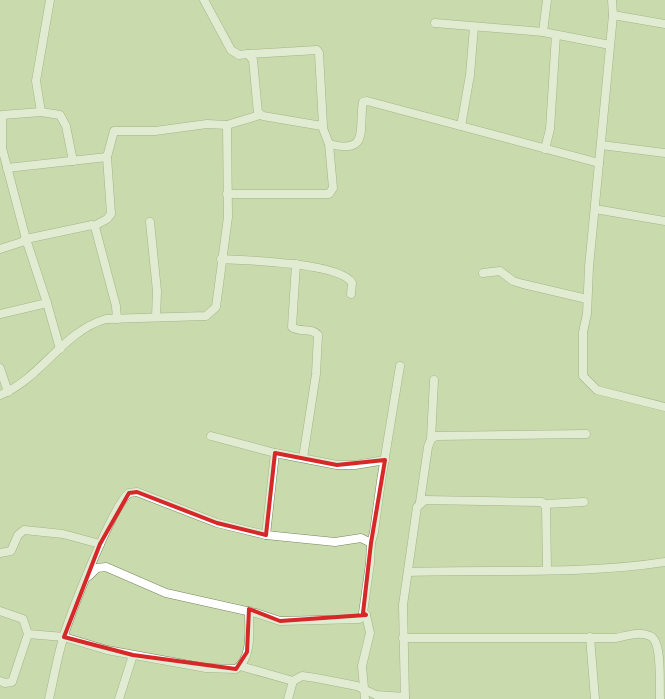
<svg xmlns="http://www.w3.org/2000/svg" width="665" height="699" font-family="Rubik,sans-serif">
	<rect width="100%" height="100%" fill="#c9daad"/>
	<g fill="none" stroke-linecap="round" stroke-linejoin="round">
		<g stroke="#77865d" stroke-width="9">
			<g id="minor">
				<path d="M 204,0 L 231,50 L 239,55 L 248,54 L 253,60 L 258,113 L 263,116 L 322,126 L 329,144 C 371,155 358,127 363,102 L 367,101 L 599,163 L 613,15 L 612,0"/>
				<polyline points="613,15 665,24"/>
				<polyline points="435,23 543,32 610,45"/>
				<polyline points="543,32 547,0"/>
				<polyline points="248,54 317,50 319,53 323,126"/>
				<polyline points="41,112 36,81 50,0"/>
				<polyline points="461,126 470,75 474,27"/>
				<polyline points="601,145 665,153"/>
				<polyline points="545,149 550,129 556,35"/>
				<polyline points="599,163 589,267 587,314 583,332 583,376 597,390 665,407"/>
				<polyline points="7,168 107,157"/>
				<polyline points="227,194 329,194 333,188 329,144"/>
				<polyline points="595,209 665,221"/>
				<polyline points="150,222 157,291 156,317"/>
				<polyline points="94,226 107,219 111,214 107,157 114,131 155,131 207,124 227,125"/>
				<polyline points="0,249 22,242 26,239 2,148 2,115 41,112 60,115 66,126 73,161"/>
				<path d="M 221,259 C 245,260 341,263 352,283 L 351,294"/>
				<path d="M 296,264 L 292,327 C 299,333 312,327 318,335 L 316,374 L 303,458"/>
				<polyline points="483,273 500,271 513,281 523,284 587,299"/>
				<polyline points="47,303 60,349"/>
				<polyline points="0,314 47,303 26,239 92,225 95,227 116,306 117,319"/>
				<polyline points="0,368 8,392"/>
				<path d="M 0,395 C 41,379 63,331 106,319 L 206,316 L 216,307 L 228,217 L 227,125 L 260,115"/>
				<polyline points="211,436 275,453 337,465 355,465 385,460"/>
				<polyline points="431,439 434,380"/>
				<polyline points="420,502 428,447 431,439 436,436 586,434"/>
				<polyline points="545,504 584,502"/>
				<polyline points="266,535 275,453"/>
				<polyline points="0,553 11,551 18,535 24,530 63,534 100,544"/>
				<path d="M 408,572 C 492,569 583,575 665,562"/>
				<polyline points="89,576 97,568 106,567 166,593 256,613 280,621 359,619 366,615 363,613 370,563 371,543"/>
				<polyline points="0,611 23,619 28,634 12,682 5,683 0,681"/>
				<path d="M 28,634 L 64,637 L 107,650 L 206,668 L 236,669 C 253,658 249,628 249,611"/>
				<polyline points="590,637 595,699"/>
				<path d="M 403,638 L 615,638 C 626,636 640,631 650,636 C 663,641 659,685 660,699"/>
				<polyline points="240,666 293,681"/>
				<path d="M 49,699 C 54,677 58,653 65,632 C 73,608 113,505 129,493 L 137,492 L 217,523 L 266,535 L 335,542 L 361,538 L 371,543 L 374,532 L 381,481 L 400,366"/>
				<polyline points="119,699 133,655"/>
				<polyline points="288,699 293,681 302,676 316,678 357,686 376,695 405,697"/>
				<polyline points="365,699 362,666 370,633 366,615"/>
				<polyline points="405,699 403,605 417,507 425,500 542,502 546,507 547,569"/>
			</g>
		</g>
		<use href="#minor" stroke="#fff" stroke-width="8"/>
	</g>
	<path d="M0 0H665V699H0ZM 275,453 L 337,465 L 385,460 L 371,543 L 363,613 L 366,615 L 280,621 L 249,609 L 247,652 L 236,669 L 133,655 L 64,637 L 100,544 L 129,493 L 137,492 L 217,523 L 266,535 Z" fill="#c9daad" fill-opacity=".55" fill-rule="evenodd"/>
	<path fill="none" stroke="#d62828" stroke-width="4" stroke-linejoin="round" d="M 275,453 L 337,465 L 385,460 L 371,543 L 363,613 L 366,615 L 280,621 L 249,609 L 247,652 L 236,669 L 133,655 L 64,637 L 100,544 L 129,493 L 137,492 L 217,523 L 266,535 Z"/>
</svg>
